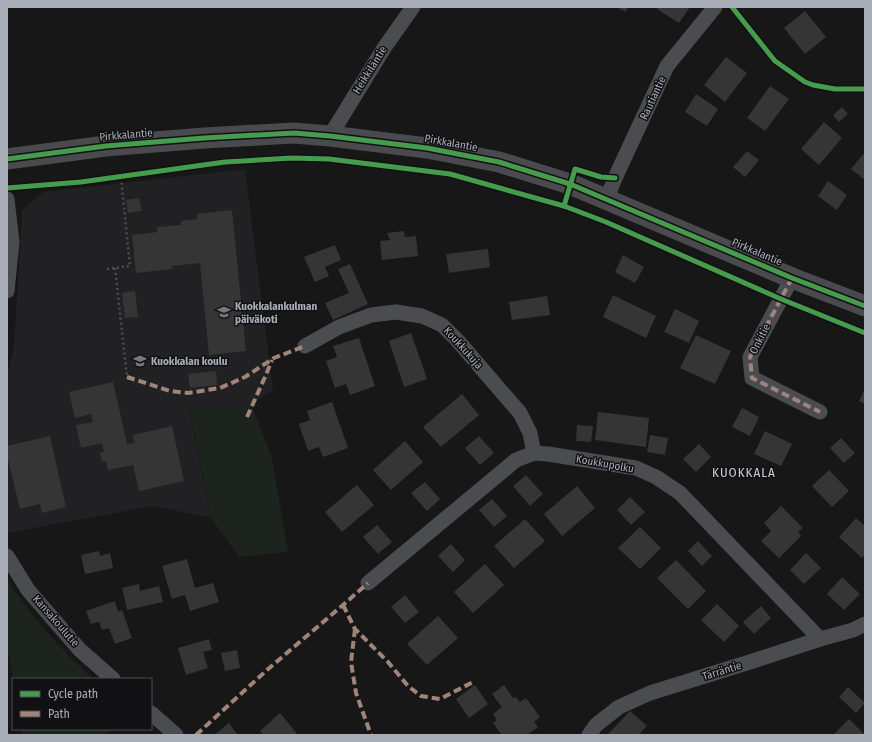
<svg xmlns="http://www.w3.org/2000/svg" width="872" height="742" font-family="'Fira Sans Condensed',sans-serif">
	<rect width="100%" height="100%" fill="#171717"/>
	<polygon fill="#212123" points="245,169 273,390 251,404 189,408 211,518 153,506 7,533 7,376 14,347 22,210 43,192"/>
	<g fill="#1d241e">
		<polygon points="251,404 272,458 288,552 239,557 211,518 189,407"/>
		<path d="M 7,579 C 30,616 61,649 93,679 L 13,679 L 9,655 L 7,653 Z"/>
		<polygon points="22,729 115,729 101,735 23,735"/>
	</g>
	<g fill="#353536">
		<polygon points="616,7 628,7 626,12"/>
		<polygon points="658,7 690,7 679,23 657,9"/>
		<polygon points="805,11 826,37 805,54 784,28"/>
		<polygon points="726,57 747,73 725,102 704,85"/>
		<polygon points="770,86 789,99 765,131 747,118"/>
		<polygon points="696,94 718,109 707,126 685,112"/>
		<polygon points="842,107 848,114 839,122 833,115"/>
		<polygon points="824,122 842,138 819,165 801,149"/>
		<polygon points="747,151 759,160 745,177 733,167"/>
		<polygon points="865,152 865,180 851,169"/>
		<polygon points="828,181 847,195 837,210 818,196"/>
		<polygon points="139,198 142,211 128,213 126,200"/>
		<polygon points="232,210 246,351 209,355 200,263 171,266 172,269 136,273 132,235 157,232 157,227 181,225 181,221 197,219 197,214"/>
		<polygon points="404,231 405,237 416,236 418,256 382,260 380,241 390,240 387,233"/>
		<polygon points="335,245 341,260 325,267 329,276 315,282 304,257"/>
		<polygon points="488,249 490,267 449,273 446,254"/>
		<polygon points="623,255 644,267 635,283 615,272"/>
		<polygon points="350,264 368,304 333,320 325,303 349,293 338,269"/>
		<polygon points="135,291 138,317 125,318 122,293"/>
		<polygon points="613,295 656,316 646,338 603,317"/>
		<polygon points="547,296 550,315 512,320 509,302"/>
		<polygon points="675,309 699,321 689,343 664,332"/>
		<polygon points="411,333 427,379 404,387 389,341"/>
		<polygon points="696,335 731,351 715,384 680,368"/>
		<polygon points="359,338 375,386 350,395 346,384 335,388 326,361 337,357 333,346"/>
		<polygon points="216,371 217,385 190,388 188,374"/>
		<polygon points="113,382 127,444 134,443 133,435 172,426 184,481 139,491 133,465 108,470 106,461 102,462 100,453 104,452 102,443 81,448 76,425 93,422 91,414 75,418 69,392"/>
		<polygon points="865,388 865,404 859,401"/>
		<polygon points="462,394 479,415 441,447 423,427"/>
		<polygon points="332,402 348,448 323,457 319,447 308,451 299,424 310,420 307,411"/>
		<polygon points="742,408 759,417 750,436 732,427"/>
		<polygon points="598,412 649,418 646,447 595,440"/>
		<polygon points="577,425 593,426 591,442 576,441"/>
		<polygon points="765,431 792,444 781,466 754,454"/>
		<polygon points="650,435 668,438 665,455 647,452"/>
		<polygon points="50,436 66,507 42,513 40,504 20,509 7,455 7,446"/>
		<polygon points="479,436 494,453 480,465 465,448"/>
		<polygon points="841,438 855,453 844,463 830,448"/>
		<polygon points="405,441 423,462 391,490 373,470"/>
		<polygon points="699,444 711,457 696,472 683,459"/>
		<polygon points="829,470 849,491 832,507 812,486"/>
		<polygon points="526,475 543,494 530,506 513,486"/>
		<polygon points="425,482 440,499 427,511 411,493"/>
		<polygon points="357,485 374,505 342,532 325,512"/>
		<polygon points="577,486 595,508 562,536 544,514"/>
		<polygon points="630,497 645,512 631,525 617,510"/>
		<polygon points="492,499 507,516 494,527 479,510"/>
		<polygon points="781,506 803,528 798,532 801,536 779,558 761,541 771,531 764,523"/>
		<polygon points="856,518 865,526 865,554 862,558 839,537"/>
		<polygon points="525,519 545,541 514,568 494,546"/>
		<polygon points="377,525 392,542 378,554 363,537"/>
		<polygon points="640,527 661,548 640,569 618,548"/>
		<polygon points="698,541 712,556 702,566 688,551"/>
		<polygon points="451,544 465,560 453,572 438,556"/>
		<polygon points="99,551 100,556 110,553 113,568 85,574 81,555"/>
		<polygon points="806,553 821,568 804,584 790,570"/>
		<polygon points="187,559 195,588 213,583 219,602 190,611 185,595 172,599 162,566"/>
		<polygon points="676,560 706,591 688,609 657,578"/>
		<polygon points="485,564 504,585 473,613 454,592"/>
		<polygon points="842,577 860,594 844,610 827,594"/>
		<polygon points="139,584 140,591 159,586 163,602 127,610 122,588"/>
		<polygon points="405,595 419,612 405,623 391,607"/>
		<polygon points="115,601 118,612 122,610 132,638 115,644 109,628 102,630 99,622 91,624 86,611"/>
		<polygon points="717,604 739,626 724,642 701,620"/>
		<polygon points="761,606 771,618 754,634 743,622"/>
		<polygon points="438,616 458,638 427,665 407,644"/>
		<polygon points="209,639 212,650 203,652 208,668 186,675 178,648"/>
		<polygon points="237,650 240,668 225,671 221,653"/>
		<polygon points="475,685 488,704 469,718 456,699"/>
		<polygon points="504,685 513,698 516,697 520,702 526,698 540,717 534,722 538,727 527,735 502,735 493,723 497,720 493,714 502,707 492,694"/>
		<polygon points="848,687 865,703 856,713 839,697"/>
		<polygon points="630,711 647,726 638,735 607,735"/>
		<polygon points="280,713 298,735 264,735 260,731"/>
		<polygon points="849,719 865,735 833,735"/>
		<polygon points="229,723 238,735 214,735"/>
	</g>
	<g fill="none" stroke-linecap="round" stroke-linejoin="round">
		<g stroke="#4d4e52" stroke-width="2.5" stroke-dasharray="2 3" stroke-linecap="butt">
			<polyline points="115,268 127,377"/>
			<polyline points="107,269 130,266 123,198 121,176"/>
		</g>
		<polyline stroke="#4b4c50" stroke-width="7" points="805,82 813,85 835,89 865,89"/>
		<g stroke="#4b4c50" stroke-width="15">
			<polyline points="330,136 384,48 413,7"/>
			<polyline points="607,198 615,178 667,66 715,7"/>
			<polyline points="7,199 12,242 7,291"/>
			<polyline points="792,278 750,357 752,378 820,412"/>
			<polyline points="305,346 339,327 371,315 396,312 422,316 442,325 458,341 520,413 530,433 534,453"/>
			<polyline points="7,556 28,590 80,650 113,679"/>
			<polyline points="368,583 516,460 534,453 548,454 636,468 656,477 680,493 820,639"/>
			<polyline points="151,713 176,735"/>
			<polyline points="589,735 596,725 619,707 650,693 753,661 820,639 853,630 865,624"/>
		</g>
		<polyline stroke="#4a4a4e" stroke-width="21" points="7,159 106,146 204,138 294,133 330,136 427,148 499,162 570,184 792,278 865,306"/>
		<g stroke="#a18479" stroke-width="4" stroke-dasharray="8 4" stroke-linecap="butt">
			<polyline points="792,278 750,357 752,378 820,412"/>
			<polyline points="127,377 170,391 188,393 220,388 245,377 274,358 305,346"/>
			<polyline points="247,417 265,377 272,360"/>
			<polyline points="343,605 355,629 388,662 408,686 421,696 440,699 473,682"/>
			<polyline points="355,629 351,662 356,693 371,735"/>
			<polyline points="196,735 267,670 343,605 368,583"/>
		</g>
		<g stroke="#111113" stroke-width="8">
			<g id="cycleway">
				<polyline points="732,7 775,61 805,82 813,85 835,89 865,89"/>
				<polyline points="7,159 106,146 204,138 294,133 330,136 427,148 499,162 570,184 792,278 865,306"/>
				<polyline points="7,188 81,182 225,162 292,158 329,159 450,174 564,206 606,222 781,299 865,333"/>
				<polyline points="564,206 575,169 601,177 615,178"/>
			</g>
		</g>
		<use href="#cycleway" stroke="#469c4c" stroke-width="5"/>
	</g>
	<defs>
		<g id="school-bare" transform="scale(1.08)"><path d="M0-5L7-2L0 1L-7-2ZM-4 1L0 2.5L4 1V4Q0 6-4 4Z" fill="#757880" stroke="#111113" stroke-width="2.5" paint-order="stroke"/></g>
	</defs>
	<g fill-rule="evenodd">
		<use href="#school-bare" x="224" y="312"/>
		<use href="#school-bare" x="140" y="361"/>
	</g>
	<g text-anchor="middle" dominant-baseline="central" stroke-width="3" stroke-linejoin="round" paint-order="stroke">
		<g font-size="11" fill="#a8adb8" stroke="#111113">
			<text transform="translate(370 70) rotate(-58)">Heikkiläntie</text>
			<text transform="translate(653 98) rotate(-65)">Rautiantie</text>
			<text transform="translate(126 135) rotate(-5)">Pirkkalantie</text>
			<text transform="translate(451 143) rotate(10)">Pirkkalantie</text>
			<text transform="translate(757 252) rotate(23)">Pirkkalantie</text>
			<text transform="translate(760 339) rotate(-63)">Onkitie</text>
			<text transform="translate(463 348) rotate(48)">Koukkukuja</text>
			<text transform="translate(605 464) rotate(10)">Koukkupolku</text>
			<text transform="translate(56 621) rotate(49)">Kansakoulutie</text>
			<text transform="translate(722 671) rotate(-17)">Tärräntie</text>
		</g>
		<g font-size="11" font-weight="bold" fill="#a8adb8" stroke="#111113" text-anchor="start">
			<text x="235" y="306">Kuokkalankulman<tspan x="235" dy="13">päiväkoti</tspan></text>
			<text x="151" y="361">Kuokkalan koulu</text>
		</g>
		<g font-size="13" letter-spacing="1" fill="#c9ccd4" stroke="#111113">
			<text x="744" y="472">KUOKKALA</text>
		</g>
	</g>
	<rect width="872" height="742" fill="none" stroke="#a8adb8" stroke-width="16"/>
	<rect x="12" y="678" width="140" height="52" fill="#111113" stroke="#4d4f55"/>
	<rect x="20" y="691" width="20" height="6" fill="#469c4c" stroke="#4d4f55"/>
	<text x="48" y="698" font-size="12" fill="#a8adb8">Cycle path</text>
	<rect x="20" y="711" width="20" height="6" fill="#a18479" stroke="#4d4f55"/>
	<text x="48" y="718" font-size="12" fill="#a8adb8">Path</text>
</svg>
